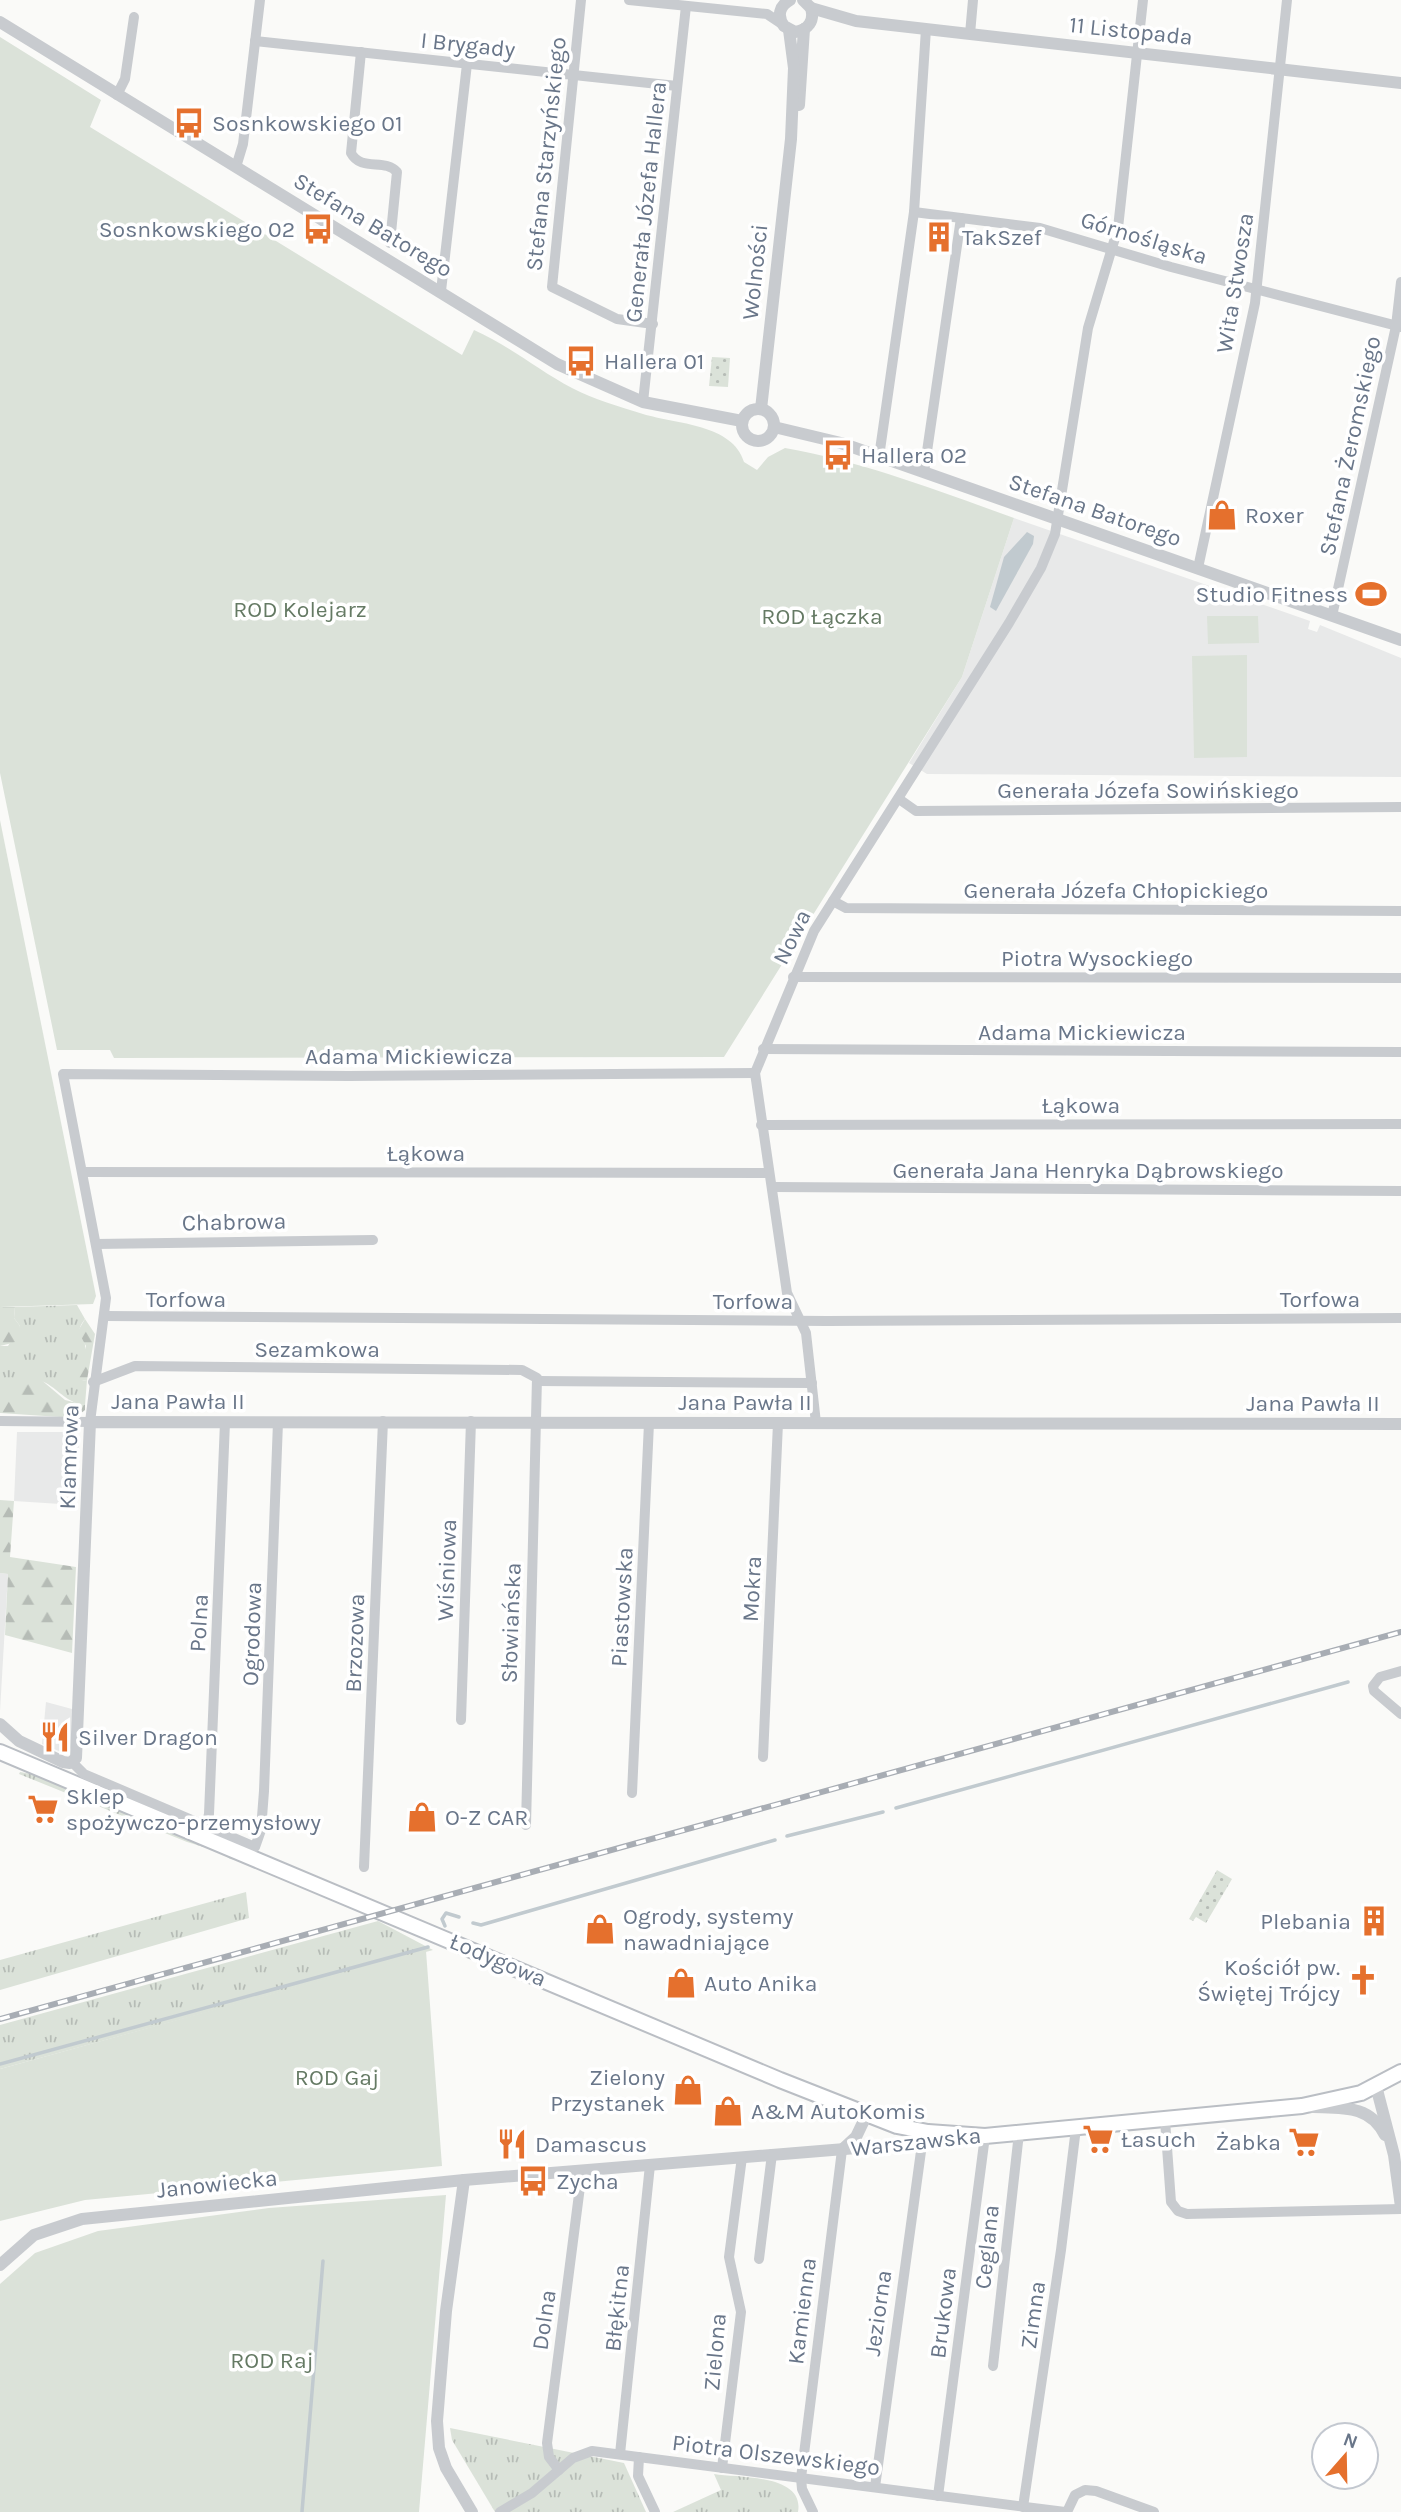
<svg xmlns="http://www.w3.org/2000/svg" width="1401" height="2512" font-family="Karla,sans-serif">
	<defs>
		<pattern id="grass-tufts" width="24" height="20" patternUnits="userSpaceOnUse" patternTransform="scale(1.75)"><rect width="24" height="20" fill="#dbe2d9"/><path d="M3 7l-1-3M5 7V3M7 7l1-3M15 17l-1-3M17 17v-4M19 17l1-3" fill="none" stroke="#b6bcb6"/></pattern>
		<pattern id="forest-firs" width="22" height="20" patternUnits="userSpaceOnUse" patternTransform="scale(1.75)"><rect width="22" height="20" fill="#dbe2d9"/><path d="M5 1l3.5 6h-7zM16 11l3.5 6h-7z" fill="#b6bcb6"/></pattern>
		<pattern id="park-dots" width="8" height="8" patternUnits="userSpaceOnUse" patternTransform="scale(1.75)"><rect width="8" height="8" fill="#dbe2d9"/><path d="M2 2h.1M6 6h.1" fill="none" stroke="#b6bcb6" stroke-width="1.8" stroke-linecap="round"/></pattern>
	</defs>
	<rect width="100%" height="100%" fill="#fafaf8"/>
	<g fill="#e8e9e9">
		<polygon points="1014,518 1310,621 1308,629 1317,632 1320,625 1401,658 1401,777 927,774 909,763 962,677"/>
		<polygon points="17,1432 68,1432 79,1441 76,1505 14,1501"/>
		<polygon points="0,1573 8,1574 0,1711"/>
		<polygon points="46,1702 72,1709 71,1748 66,1754 42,1744"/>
	</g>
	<g fill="url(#grass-tufts)">
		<path d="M 77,1305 L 85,1319 C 73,1334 85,1333 85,1345 C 86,1356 82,1369 82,1381 L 87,1380 L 85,1405 C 67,1403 60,1391 46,1383 C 32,1375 15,1382 0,1378 L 0,1346 L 8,1346 L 20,1326 L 14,1318 L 15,1307 Z"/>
		<polygon points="20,1772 43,1776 243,1861 230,1859 220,1852 187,1842 19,1774"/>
		<polygon points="246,1892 249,1918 0,1990 0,1960"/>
		<polygon points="378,1921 433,1950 0,2069 0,2025"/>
		<polygon points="450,2428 624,2463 646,2512 495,2512 452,2440"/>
		<path d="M 714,2474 C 739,2478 805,2474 798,2512 L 673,2512 L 721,2490 Z"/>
	</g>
	<g fill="url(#forest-firs)">
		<polygon points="0,1307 15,1307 14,1318 20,1326 16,1342 0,1346"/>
		<polygon points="85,1319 95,1334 87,1380 82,1381 77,1376 86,1346 78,1331"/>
		<polygon points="0,1378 39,1378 65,1400 85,1405 85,1410 75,1418 0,1413"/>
		<polygon points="0,1500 14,1501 10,1557 76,1567 72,1653 5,1635 8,1574 0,1573"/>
	</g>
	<g fill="url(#park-dots)">
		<polygon points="712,357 730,358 728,387 709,386"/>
		<polygon points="1217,1870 1232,1879 1206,1923 1196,1917 1193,1921 1189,1919"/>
	</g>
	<g fill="#dbe2d9">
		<path d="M 0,37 L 101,100 L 90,127 L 462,355 L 474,330 C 510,346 538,370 572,388 C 593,399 620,407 643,414 C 676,424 733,424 744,462 L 757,470 L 768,457 L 785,448 C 864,462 936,490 1014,518 L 962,677 L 724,1057 L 114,1058 L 110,1050 L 57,1050 L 0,773 Z"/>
		<polygon points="1207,616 1258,616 1259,643 1208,644"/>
		<polygon points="1247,655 1247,757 1194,758 1192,656"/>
		<polygon points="0,820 96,1296 93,1304 0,1307"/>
		<polygon points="426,1951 442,2166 85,2200 0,2221 0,2069"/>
		<polygon points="446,2195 419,2512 0,2512 0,2284 35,2253 98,2231 269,2208"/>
	</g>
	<polygon fill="#c1cacf" points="1027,532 1034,536 1033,544 996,611 990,607 1004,557"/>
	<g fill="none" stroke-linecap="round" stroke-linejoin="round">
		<g stroke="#c1cacf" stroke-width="3.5">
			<polyline points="896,1808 1348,1682"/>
			<polyline points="787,1836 883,1812"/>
			<polyline points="473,1923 481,1925 775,1840"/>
			<polyline points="445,1926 442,1919 446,1913 459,1917"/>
			<polyline points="0,2064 428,1947"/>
			<polyline points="302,2512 323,2261"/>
		</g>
		<g stroke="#babec4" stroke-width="18">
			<polyline id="secondary" points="0,1752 780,2080 897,2126 928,2132 985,2136 1302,2106 1361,2093 1401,2072"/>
		</g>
		<g stroke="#c8cbcf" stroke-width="10">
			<polyline points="581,0 552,287 617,319 653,324"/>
			<polyline points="629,0 767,14 782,24"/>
			<polyline points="970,34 973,0"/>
			<polyline points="255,41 677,86"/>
			<path d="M 361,52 L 351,153 C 361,172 385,158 397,172 L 390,243"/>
			<polyline points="117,95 125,79 134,17"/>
			<polyline points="236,167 243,144 260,0"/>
			<polyline points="914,212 1040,228 1171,267 1401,327"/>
			<polyline points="441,291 467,64"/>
			<polyline points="643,402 686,6"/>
			<polyline points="879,457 914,212 926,29"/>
			<polyline points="924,472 961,218"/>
			<polyline points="1198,568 1255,303 1287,0"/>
			<polyline points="1332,616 1396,326 1401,282"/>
			<polyline points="899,799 916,811 1401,807"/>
			<polyline points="833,901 846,908 1401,911"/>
			<polyline points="793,977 1401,978"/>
			<polyline points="763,1049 1401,1052"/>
			<polyline points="761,1125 1401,1124"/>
			<polyline points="83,1172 769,1173"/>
			<polyline points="774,1187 1401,1191"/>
			<polyline points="96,1244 373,1240"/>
			<polyline points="105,1316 827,1321 1401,1318"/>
			<polyline points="538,1381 812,1383"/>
			<polyline points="93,1382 135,1366 522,1370 537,1378 526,1825"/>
			<polyline points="0,1421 90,1422 106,1298 63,1074 348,1076 755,1073"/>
			<polyline points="816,1423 806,1333 787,1293 755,1073 814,931 1009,623 1041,568 1055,534 1088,328 1118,228 1143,0"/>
			<polyline points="1401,1671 1380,1677 1373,1686 1374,1691 1401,1714"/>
			<polyline points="461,1720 471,1421"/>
			<polyline points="763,1757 778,1423"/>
			<polyline points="72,1762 84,1774 255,1847 261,1830 264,1791 278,1422"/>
			<polyline points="632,1793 649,1423"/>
			<polyline points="206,1826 209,1814 225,1422"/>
			<polyline points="364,1867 383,1421"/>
			<polyline points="1165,2120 1171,2202 1178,2211 1187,2214 1401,2209"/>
			<polyline points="759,2259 772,2154"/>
			<polyline points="993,2366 1019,2133"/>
			<polyline points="620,2454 650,2165"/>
			<polyline points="639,2457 638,2476 655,2512"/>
			<polyline points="722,2468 741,2312 729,2257 742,2157"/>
			<polyline points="559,2470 549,2457 547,2443 582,2171"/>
			<polyline points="875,2487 922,2144"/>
			<polyline points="938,2496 985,2136"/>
			<polyline points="1023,2507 1061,2250 1076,2128"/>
			<polyline points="500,2512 532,2493 573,2458 592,2451 1065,2512"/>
			<polyline points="813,2512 802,2489 801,2478 842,2150"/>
			<polyline points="1067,2512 1075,2495 1085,2490 1096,2491 1154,2512"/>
		</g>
		<g stroke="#c8cbcf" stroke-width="12">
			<path d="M 790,0 C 779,6 777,16 784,26 L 795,32 C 808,30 815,21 811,8 L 803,0"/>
			<polyline points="811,8 856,21 1401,83"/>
			<polyline points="0,22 557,364 643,402 742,421"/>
			<polyline points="799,105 804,29"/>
			<polyline points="761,409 791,139 794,68 789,30"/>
			<circle cx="758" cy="425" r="16"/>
			<polyline points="774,427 841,443 1401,640"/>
			<polyline points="0,1724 19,1741 63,1762 70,1763 76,1758 90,1422 1401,1424"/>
			<polyline points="1376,2086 1394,2155 1401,2207"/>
			<path d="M 1313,2107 C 1343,2108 1370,2105 1385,2135"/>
			<polyline points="842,2150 856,2137 867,2114"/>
			<polyline points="464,2180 446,2311 437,2421 439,2448 446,2468 472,2512"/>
			<polyline points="0,2265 34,2235 82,2219 464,2180 967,2139"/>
		</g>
		<use href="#secondary" stroke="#fff" stroke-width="14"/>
		<g stroke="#a8adb4" stroke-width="6">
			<polyline id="rail" points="0,2019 1401,1632"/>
		</g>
		<use href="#rail" stroke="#fff" stroke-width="3.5" stroke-dasharray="10" stroke-linecap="butt"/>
	</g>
	<defs>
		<g id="bus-bare" transform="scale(2.415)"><path d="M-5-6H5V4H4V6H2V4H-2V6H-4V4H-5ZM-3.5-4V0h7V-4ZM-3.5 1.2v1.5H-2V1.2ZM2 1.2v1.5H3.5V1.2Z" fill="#e5702d" stroke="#fff" stroke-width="2.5" paint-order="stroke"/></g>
		<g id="building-bare" transform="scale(2.415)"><path d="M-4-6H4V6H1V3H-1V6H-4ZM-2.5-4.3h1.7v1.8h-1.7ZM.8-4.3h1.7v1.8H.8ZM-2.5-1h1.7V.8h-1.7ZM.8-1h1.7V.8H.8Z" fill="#e5702d" stroke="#fff" stroke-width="2.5" paint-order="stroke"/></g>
		<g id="shop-bare" transform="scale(2.415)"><path d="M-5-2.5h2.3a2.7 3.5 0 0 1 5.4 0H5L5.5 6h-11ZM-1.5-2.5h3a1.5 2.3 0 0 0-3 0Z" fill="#e5702d" stroke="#fff" stroke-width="2.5" paint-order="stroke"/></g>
		<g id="stadium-bare" transform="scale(2.415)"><path d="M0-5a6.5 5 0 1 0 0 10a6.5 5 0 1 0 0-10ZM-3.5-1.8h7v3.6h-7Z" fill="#e5702d" stroke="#fff" stroke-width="2.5" paint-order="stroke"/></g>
		<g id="restaurant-bare" transform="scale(2.415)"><path d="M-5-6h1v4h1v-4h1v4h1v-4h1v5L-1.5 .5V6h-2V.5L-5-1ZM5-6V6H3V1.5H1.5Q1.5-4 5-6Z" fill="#e5702d" stroke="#fff" stroke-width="2.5" paint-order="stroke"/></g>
		<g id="supermarket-bare" transform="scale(2.415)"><path d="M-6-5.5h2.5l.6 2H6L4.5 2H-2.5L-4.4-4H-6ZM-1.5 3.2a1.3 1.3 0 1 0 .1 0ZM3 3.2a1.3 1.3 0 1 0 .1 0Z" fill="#e5702d" stroke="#fff" stroke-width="2.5" paint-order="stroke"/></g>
		<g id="church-bare" transform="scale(2.415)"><path d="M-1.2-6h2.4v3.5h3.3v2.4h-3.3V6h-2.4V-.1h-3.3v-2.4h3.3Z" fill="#e5702d" stroke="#fff" stroke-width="2.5" paint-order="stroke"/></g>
	</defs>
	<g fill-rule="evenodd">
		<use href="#bus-bare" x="189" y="123"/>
		<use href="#bus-bare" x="318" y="229"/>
		<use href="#building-bare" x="939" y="237"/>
		<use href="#bus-bare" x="581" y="361"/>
		<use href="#bus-bare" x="838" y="455"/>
		<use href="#shop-bare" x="1222" y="515"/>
		<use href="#stadium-bare" x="1371" y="594"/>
		<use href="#restaurant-bare" x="55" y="1737"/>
		<use href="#supermarket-bare" x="43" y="1809"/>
		<use href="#shop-bare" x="422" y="1817"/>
		<use href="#building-bare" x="1374" y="1921"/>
		<use href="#shop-bare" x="600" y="1929"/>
		<use href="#church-bare" x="1363" y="1980"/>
		<use href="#shop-bare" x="681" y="1983"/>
		<use href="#shop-bare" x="688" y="2090"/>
		<use href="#shop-bare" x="728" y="2111"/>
		<use href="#supermarket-bare" x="1098" y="2139"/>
		<use href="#supermarket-bare" x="1304" y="2142"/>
		<use href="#restaurant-bare" x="512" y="2144"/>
		<use href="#bus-bare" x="533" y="2181"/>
	</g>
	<g text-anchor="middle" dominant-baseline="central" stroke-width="7" stroke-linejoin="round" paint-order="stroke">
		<g font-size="23" fill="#697689" stroke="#fff">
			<text transform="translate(1131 31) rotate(6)">11 Listopada</text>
			<text transform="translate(468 45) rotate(6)">I Brygady</text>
			<text transform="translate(546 154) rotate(-84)">Stefana Starzyńskiego</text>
			<text transform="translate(646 202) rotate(-84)">Generała Józefa Hallera</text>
			<text transform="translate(373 225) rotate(31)">Stefana Batorego</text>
			<text transform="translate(1144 238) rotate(17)">Górnośląska</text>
			<text transform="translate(755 272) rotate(-84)">Wolności</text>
			<text transform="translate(1235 283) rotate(-81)">Wita Stwosza</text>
			<text transform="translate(1350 446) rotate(-78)">Stefana Żeromskiego</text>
			<text transform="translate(1095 510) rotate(19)">Stefana Batorego</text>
			<text x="1148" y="790">Generała Józefa Sowińskiego</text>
			<text x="1116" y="890">Generała Józefa Chłopickiego</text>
			<text transform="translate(792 937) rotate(-64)">Nowa</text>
			<text x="1097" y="958">Piotra Wysockiego</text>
			<text x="1082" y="1032">Adama Mickiewicza</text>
			<text x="409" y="1056">Adama Mickiewicza</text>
			<text x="1081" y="1105">Łąkowa</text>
			<text x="426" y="1153">Łąkowa</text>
			<text x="1088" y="1170">Generała Jana Henryka Dąbrowskiego</text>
			<text transform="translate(234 1222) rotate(-1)">Chabrowa</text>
			<text x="186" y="1299">Torfowa</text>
			<text x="1320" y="1299">Torfowa</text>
			<text x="753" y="1301">Torfowa</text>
			<text x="317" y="1349">Sezamkowa</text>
			<text x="178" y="1401">Jana Pawła II</text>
			<text x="745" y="1402">Jana Pawła II</text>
			<text x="1313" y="1403">Jana Pawła II</text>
			<text transform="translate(69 1457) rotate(-88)">Klamrowa</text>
			<text transform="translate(447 1570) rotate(-88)">Wiśniowa</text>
			<text transform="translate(752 1589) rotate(-87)">Mokra</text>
			<text transform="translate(622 1607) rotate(-87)">Piastowska</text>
			<text transform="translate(199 1623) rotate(-87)">Polna</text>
			<text transform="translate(511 1623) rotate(-88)">Słowiańska</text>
			<text transform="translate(252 1634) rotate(-88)">Ogrodowa</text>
			<text transform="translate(355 1643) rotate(-88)">Brzozowa</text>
			<text transform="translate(498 1960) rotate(23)">Łodygowa</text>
			<text transform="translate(916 2142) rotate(-6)">Warszawska</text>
			<text transform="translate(217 2184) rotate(-6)">Janowiecka</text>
			<text transform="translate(987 2247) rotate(-84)">Ceglana</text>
			<text transform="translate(617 2308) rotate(-84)">Błękitna</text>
			<text transform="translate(802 2311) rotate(-83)">Kamienna</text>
			<text transform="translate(878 2313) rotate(-82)">Jeziorna</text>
			<text transform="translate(943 2313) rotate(-83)">Brukowa</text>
			<text transform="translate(1033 2315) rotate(-82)">Zimna</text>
			<text transform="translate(544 2320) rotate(-82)">Dolna</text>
			<text transform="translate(715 2352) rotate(-85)">Zielona</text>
			<text transform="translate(776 2455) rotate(7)">Piotra Olszewskiego</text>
		</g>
		<g font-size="23" fill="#697689" stroke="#fff" text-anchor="start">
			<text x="212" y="123">Sosnkowskiego 01</text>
			<text x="295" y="229" text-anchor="end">Sosnkowskiego 02</text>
			<text x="962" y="237">TakSzef</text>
			<text x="604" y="361">Hallera 01</text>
			<text x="861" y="455">Hallera 02</text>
			<text x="1245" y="515">Roxer</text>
			<text x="1348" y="594" text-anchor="end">Studio Fitness</text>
			<text x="78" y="1737">Silver Dragon</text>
			<text x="66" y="1796">Sklep<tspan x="66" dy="26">spożywczo-przemysłowy</tspan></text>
			<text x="445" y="1817">O-Z CAR</text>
			<text x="623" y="1916">Ogrody, systemy<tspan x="623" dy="26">nawadniające</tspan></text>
			<text x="1351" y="1921" text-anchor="end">Plebania</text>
			<text x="1340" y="1967" text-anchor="end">Kościół pw.<tspan x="1340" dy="26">Świętej Trójcy</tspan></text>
			<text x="704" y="1983">Auto Anika</text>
			<text x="665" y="2077" text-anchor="end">Zielony<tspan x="665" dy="26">Przystanek</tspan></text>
			<text x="751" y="2111">A&amp;M AutoKomis</text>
			<text x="1121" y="2139">Łasuch</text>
			<text x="1281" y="2142" text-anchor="end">Żabka</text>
			<text x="535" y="2144">Damascus</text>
			<text x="556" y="2181">Zycha</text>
		</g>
		<g font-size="23" fill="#657a64" stroke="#fff">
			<text x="300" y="609">ROD Kolejarz</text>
			<text x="822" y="616">ROD Łączka</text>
			<text x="337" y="2077">ROD Gaj</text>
			<text x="272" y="2360">ROD Raj</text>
		</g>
	</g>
	<g transform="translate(1345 2456) rotate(20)"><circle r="33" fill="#ffffff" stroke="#c3c8d0" stroke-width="2"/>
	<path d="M0-5L12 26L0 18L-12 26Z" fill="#e5702d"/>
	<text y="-10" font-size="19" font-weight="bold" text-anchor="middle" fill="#697689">N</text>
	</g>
</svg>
